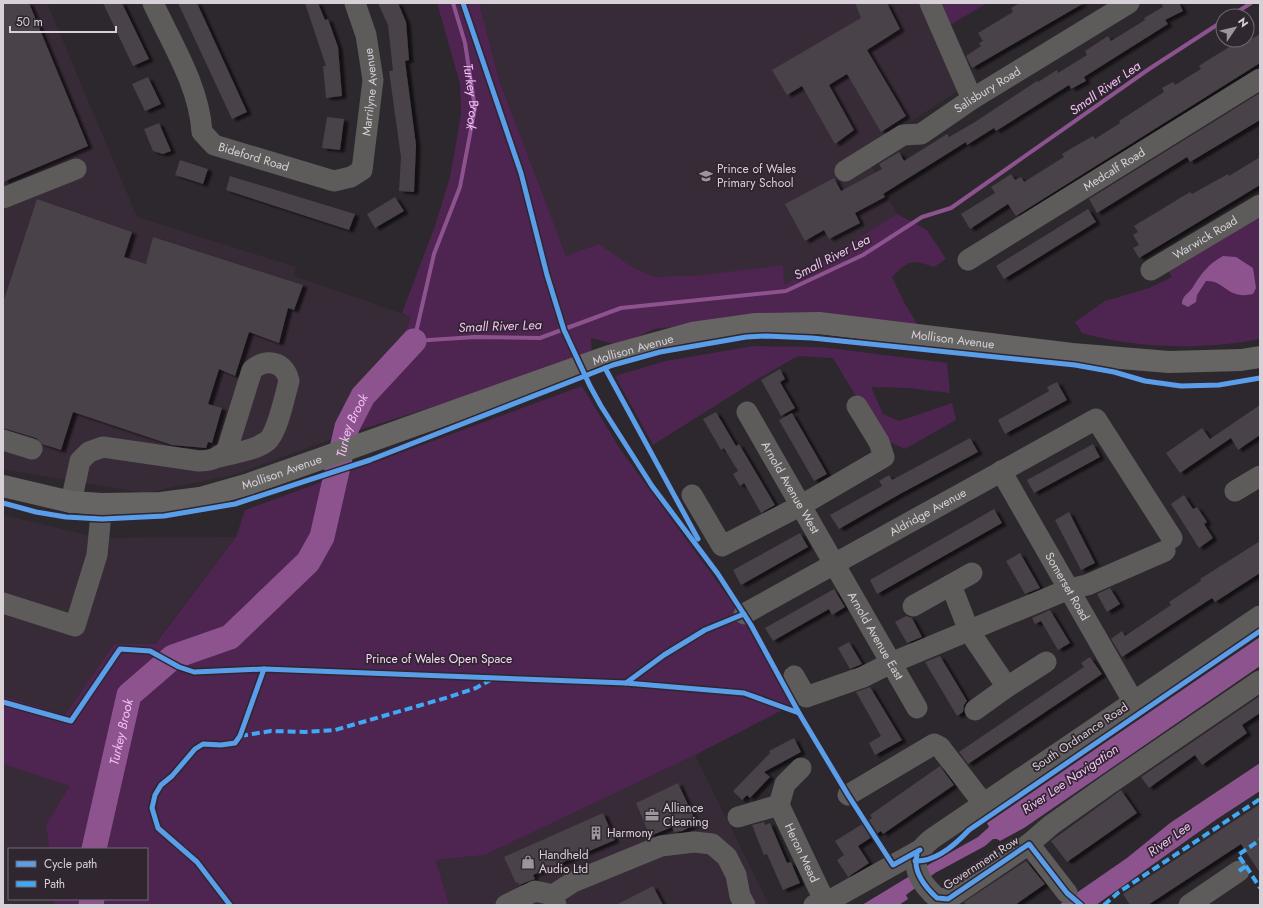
<svg xmlns="http://www.w3.org/2000/svg" width="1263" height="908" font-family="Jost,sans-serif">
	<defs>
		<filter id="shadow"><feDropShadow dx="4.5" dy="2.5" stdDeviation="1" flood-color="#0009"/></filter>
	</defs>
	<rect width="100%" height="100%" fill="#2d282d"/>
	<g fill="#372b37">
		<polygon points="3,3 47,3 137,217 296,267 294,276 412,317 399,347 358,392 342,417 335,438 233,475 144,493 3,469"/>
		<polygon points="479,3 933,3 967,85 864,152 897,214 784,286 589,311 543,199 499,80"/>
		<polygon points="3,515 100,538 236,537 154,644 114,644 65,715 3,696"/>
		<polygon points="695,755 769,905 449,905 436,860 485,855"/>
		<polygon points="3,764 69,786 46,825 49,849 9,849 9,899 54,899 55,905 3,905"/>
	</g>
	<g fill="#4e2450">
		<path d="M 437,3 L 479,3 L 499,80 L 566,256 L 599,244 L 632,267 L 655,277 L 703,275 L 783,265 L 784,285 L 897,214 L 927,230 L 946,259 L 934,267 C 911,259 909,260 892,277 L 904,302 L 917,324 L 737,319 L 654,329 L 619,345 L 591,338 L 592,356 L 335,438 L 342,417 L 358,392 L 399,347 L 411,317 L 402,313 L 435,226 L 450,177 L 461,115 L 460,84 Z"/>
		<polygon points="937,3 987,3 947,27"/>
		<path d="M 1260,215 L 1260,339 C 1202,350 1139,349 1082,333 L 1075,322 L 1105,301 L 1149,288 L 1172,277 L 1168,270 Z"/>
		<polygon points="753,346 822,347 947,363 950,393 908,388 871,387 883,414 899,421 952,403 956,420 905,449 881,438 833,358 798,356 756,380 653,445 615,376 665,361"/>
		<polygon points="582,386 620,449 735,606 792,705 695,755 485,855 436,860 449,905 55,905 54,899 147,899 147,849 49,849 46,825 69,786 3,764 3,696 65,715 114,644 155,644 236,537 245,510"/>
	</g>
	<g fill="#8d538f">
		<path d="M 1223,256 L 1236,257 L 1253,268 L 1256,288 L 1253,294 C 1227,300 1225,280 1206,281 L 1197,295 L 1196,302 L 1188,307 L 1182,304 C 1182,295 1189,294 1193,287 C 1202,272 1209,264 1223,256 Z"/>
		<polygon points="1260,637 1260,666 1024,828 1000,841 997,839 993,839 985,846 935,873 906,895 908,899 899,905 862,905 928,865 978,837 989,827 987,823"/>
		<polygon points="1260,763 1260,791 1217,819 1096,905 1059,905 1127,858 1170,823"/>
	</g>
	<g fill="none" stroke-linecap="round" stroke-linejoin="round">
		<g stroke="#8d538f" stroke-width="4">
			<path id="s1" d="M 453,3 L 465,43 L 475,108 L 460,187 L 434,254 L 414,341 L 475,337 L 540,338 L 621,308 L 786,291 L 863,255 L 922,217 L 951,208 L 1149,69 L 1223,21"/>
			<polyline points="1231,16 1251,3"/>
		</g>
		<g stroke="#8d538f" stroke-width="25">
			<path id="s2" d="M 94,849 L 129,695 L 173,657 L 230,637 L 308,562 L 322,537 L 347,427 L 363,396 L 414,341"/>
			<polyline points="91,905 92,899"/>
		</g>
	</g>
	<g fill="#484248" filter="url(#shadow)">
		<polygon points="3,3 29,3 88,146 3,182"/>
		<polygon points="103,3 122,3 149,59 133,66"/>
		<polygon points="178,3 197,3 247,112 232,119"/>
		<polygon points="305,3 318,3 325,20 328,19 338,47 342,96 326,98 323,66 326,66"/>
		<polygon points="378,3 398,3 406,22 409,60 405,61 416,145 414,192 399,191 401,157 389,71 393,71 388,25"/>
		<polygon points="855,3 887,3 900,29 867,50 906,116 881,132 847,74 829,85 854,130 835,144 802,86 787,95 772,70 861,18"/>
		<polygon points="1020,3 1084,3 972,68 966,56 981,46 979,43 983,41 978,33 1013,12 1011,8"/>
		<polygon points="1161,3 1179,3 1183,11 1165,20 1168,24 1084,77 1086,81 1071,89 1069,85 996,131 994,128 967,145 966,142 883,194 885,197 855,213 860,223 829,239 824,230 805,241 785,204 834,178 841,191 882,169 879,164 899,152 904,161 947,134 949,137 975,122 1037,81 1038,82 1057,70 1058,73 1087,55 1085,51 1108,36 1111,41 1145,20 1144,18 1163,7"/>
		<polygon points="1260,34 1260,63 1016,216 1008,204 970,229 961,214 995,193 991,187 1011,174 1015,180 1021,177 1024,182 1064,157 1062,154 1079,144 1093,136 1095,139 1120,123 1119,121 1164,92 1162,88 1173,82 1175,85 1201,69 1199,66 1208,60 1241,40 1250,40"/>
		<polygon points="148,77 161,104 145,111 132,84"/>
		<polygon points="1260,93 1260,120 1190,162 1187,157 1097,213 1089,199"/>
		<polygon points="327,117 344,119 340,150 322,148"/>
		<polygon points="159,123 171,151 163,154 153,151 144,129"/>
		<polygon points="1260,157 1260,185 1139,258 1133,248 1139,245 1133,235 1138,232 1134,226 1190,192 1192,194 1228,174 1229,176"/>
		<polygon points="180,160 208,169 203,184 175,175"/>
		<polygon points="230,176 355,214 349,230 226,190"/>
		<polygon points="395,197 404,211 375,228 367,214"/>
		<polygon points="37,199 132,232 124,257 146,264 153,237 303,285 294,310 288,308 279,343 249,332 235,376 219,369 208,404 222,408 212,443 208,442 206,448 172,445 73,412 61,450 42,444 36,438 3,428 3,303"/>
		<polygon points="1088,209 1096,222 1004,279 996,266"/>
		<polygon points="780,369 785,379 780,382 795,408 781,416 761,380"/>
		<polygon points="1057,382 1067,400 1005,434 998,420 1049,391 1047,387"/>
		<polygon points="1260,405 1260,435 1238,450 1231,438 1180,473 1166,453 1202,428 1210,439"/>
		<polygon points="716,412 736,446 739,444 775,505 761,513 744,483 740,486 733,474 738,471 724,448 721,450 703,419"/>
		<polygon points="792,413 827,474 814,481 779,420"/>
		<polygon points="970,438 978,452 900,494 839,529 830,515 882,486 879,481 889,475 892,480"/>
		<polygon points="1093,444 1100,457 1034,493 1027,480"/>
		<polygon points="1184,495 1193,509 1197,507 1207,522 1204,524 1213,538 1199,548 1171,504"/>
		<polygon points="994,509 1002,523 877,594 870,580"/>
		<polygon points="1069,512 1095,563 1081,570 1055,520"/>
		<polygon points="800,533 808,547 741,585 733,570"/>
		<polygon points="1260,541 1260,573 1215,602 1212,598 1122,657 1111,639 1122,631 1125,636 1171,605 1169,602 1201,581 1200,579"/>
		<polygon points="1020,553 1040,588 1025,594 1006,561"/>
		<polygon points="1110,588 1120,604 1107,612 1097,594"/>
		<polygon points="834,589 845,607 832,615 829,609 773,641 765,628"/>
		<polygon points="1050,610 1070,643 1058,650 1041,621 1035,624 1032,618"/>
		<polygon points="906,616 912,618 922,637 907,643 895,622"/>
		<polygon points="849,642 862,664 850,669 838,648"/>
		<polygon points="940,656 967,701 964,705 963,712 957,716 925,662"/>
		<polygon points="1090,657 1102,674 968,764 959,752 1084,667 1081,663"/>
		<polygon points="870,687 902,740 875,755 869,743 881,736 856,692"/>
		<polygon points="1260,696 1260,713 1242,725 1247,733 1202,765 1195,755 1149,788 1141,777"/>
		<polygon points="794,738 801,752 764,772 770,777 750,798 747,795 742,800 733,791 770,753 769,751"/>
		<polygon points="940,766 954,785 883,834 881,831 858,846 869,863 848,877 837,860 844,855 835,841 872,818 870,815"/>
		<polygon points="678,783 697,824 682,831 674,832 672,827 650,836 636,803"/>
		<polygon points="1121,790 1137,813 1067,862 1051,841"/>
		<polygon points="1260,804 1260,873 1241,844 1148,905 1130,905 1123,894"/>
		<polygon points="603,813 615,840 533,875 535,879 519,885 518,882 516,883 504,857"/>
		<polygon points="764,822 765,825 770,823 787,863 791,862 800,883 783,890 767,854 764,855 752,825"/>
		<polygon points="1011,839 1012,841 951,883 949,880"/>
		<polygon points="1026,861 1045,884 1015,905 966,905 964,902"/>
		<polygon points="653,886 663,905 616,905"/>
	</g>
	<g fill="none" stroke-linecap="round" stroke-linejoin="round">
		<g stroke="#5d5c5b" stroke-width="21">
			<path id="s3" d="M 153,3 C 172,44 199,86 202,132 L 214,145 L 334,181 L 351,177 L 362,170 L 373,80 L 366,35 L 355,3"/>
			<polyline points="930,3 972,99"/>
			<path id="s4" d="M 845,171 L 903,135 L 921,134 L 972,99 L 1129,3"/>
			<polyline points="3,198 76,169"/>
			<path id="s5" d="M 968,260 L 1260,79"/>
			<path id="s6" d="M 1151,270 L 1260,205"/>
			<path id="s7" d="M 747,412 L 917,708"/>
			<polyline points="3,440 32,449"/>
			<path id="s8" d="M 1001,471 L 1133,701"/>
			<polyline points="1235,491 1260,476"/>
			<polyline points="692,495 722,546 800,506 884,457 879,442 857,406"/>
			<path d="M 71,502 L 80,461 L 89,452 L 103,447 L 199,461 C 211,461 218,458 227,450 L 252,370 C 266,358 285,361 289,381 C 285,395 277,435 266,442 C 253,451 234,453 219,457"/>
			<polyline points="951,585 969,631 1007,687"/>
			<polyline points="3,603 75,626 97,555 102,504"/>
			<polyline points="913,606 972,573"/>
			<path id="s9" d="M 744,614 L 1096,419 L 1172,538"/>
			<path d="M 1260,616 L 933,838 C 906,858 915,878 937,898 L 948,899 L 1029,844 L 1051,825 L 1109,784 L 1260,681"/>
			<polyline points="794,676 806,697 863,677 891,663 1069,589 1087,585 1165,551"/>
			<polyline points="975,710 1007,687 1046,662"/>
			<polyline points="848,795 934,744 940,747 983,803"/>
			<path id="s10" d="M 779,805 L 824,900"/>
			<polyline points="738,817 779,805 785,784 801,768"/>
			<polyline points="1029,844 1067,893"/>
			<polyline points="506,905 535,891 553,895"/>
			<polyline points="556,905 553,895 573,882 661,846 694,842 712,844 727,857 736,875 740,896 745,905"/>
			<polyline points="814,905 836,897 920,850"/>
			<polyline points="1189,905 1239,871"/>
		</g>
		<path stroke="#666564" stroke-width="22" id="s11" d="M 3,486 L 71,502 L 102,504 L 161,503 L 200,498 L 249,484 L 320,459 L 609,356 L 692,333 L 756,324 L 819,323 L 1072,354 L 1169,362 L 1241,360 L 1260,357"/>
		<g stroke="#3fa9f5" stroke-width="4" stroke-dasharray="8 4" stroke-linecap="butt">
			<polyline points="240,736 271,731 305,732 335,730 449,697 476,688 492,679"/>
			<polyline points="1246,866 1260,888"/>
			<polyline points="1239,871 1246,866 1238,855 1260,840"/>
			<polyline points="1104,905 1119,892 1260,799"/>
		</g>
		<g stroke="#2f262f" stroke-width="8">
			<g id="cycleway">
				<polyline points="463,3 521,173 547,275 564,330 590,386 601,406 652,486 718,574 751,625 799,713 848,795 893,865 920,850"/>
				<polyline points="605,368 698,539"/>
				<polyline points="3,503 36,512 66,517 102,519 164,516 235,504 370,460 613,365 660,352 746,337 766,336 812,338 1075,365 1114,372 1145,381 1181,386 1219,385 1260,378"/>
				<polyline points="626,683 744,693 799,713"/>
				<polyline points="3,702 71,721 120,649 150,651 179,667 194,672 264,669 626,683 664,655 705,630 744,614"/>
				<path d="M 917,855 C 912,871 926,888 937,898 L 948,899 L 1029,844 L 1067,893 L 1081,905"/>
				<path d="M 915,861 C 936,862 956,844 969,830 L 1260,631"/>
				<polyline points="230,905 197,862 158,828 152,808 155,795 161,785 172,776 195,749 203,744 221,745 235,743 240,736 264,669"/>
			</g>
		</g>
		<use href="#cycleway" stroke="#5a9eea" stroke-width="5"/>
	</g>
	<defs>
		<g id="school-bare" transform="scale(1.08)"><path d="M0-5L7-2L0 1L-7-2ZM-4 1L0 2.5L4 1V4Q0 6-4 4Z" fill="#9c969c" stroke="#2f262f" stroke-width="2.5" paint-order="stroke"/></g>
		<g id="office-bare" transform="scale(1.08)"><path d="M-6-3h4V-5.5h4V-3h4V5H-6ZM-1-4.5V-3h2v-1.5ZM-6 0V1H6V0Z" fill="#9c969c" stroke="#2f262f" stroke-width="2.5" paint-order="stroke"/></g>
		<g id="building-bare" transform="scale(1.08)"><path d="M-4-6H4V6H1V3H-1V6H-4ZM-2.5-4.3h1.7v1.8h-1.7ZM.8-4.3h1.7v1.8H.8ZM-2.5-1h1.7V.8h-1.7ZM.8-1h1.7V.8H.8Z" fill="#9c969c" stroke="#2f262f" stroke-width="2.5" paint-order="stroke"/></g>
		<g id="shop-bare" transform="scale(1.08)"><path d="M-5-2.5h2.3a2.7 3.5 0 0 1 5.4 0H5L5.5 6h-11ZM-1.5-2.5h3a1.5 2.3 0 0 0-3 0Z" fill="#9c969c" stroke="#2f262f" stroke-width="2.5" paint-order="stroke"/></g>
	</defs>
	<g fill-rule="evenodd">
		<use href="#school-bare" x="706" y="176"/>
		<use href="#office-bare" x="652" y="815"/>
		<use href="#building-bare" x="596" y="833"/>
		<use href="#shop-bare" x="528" y="862"/>
	</g>
	<g text-anchor="middle" dominant-baseline="central" stroke-width="3.5" stroke-linejoin="round" paint-order="stroke">
		<g font-size="12" fill="#d7d1d7" stroke="#2f262f">
			<text stroke="none"><textPath href="#s4" startOffset="166">Salisbury Road</textPath></text>
			<text stroke="none"><textPath href="#s3" startOffset="391">Marrilyne Avenue</textPath></text>
			<text stroke="none"><textPath href="#s3" startOffset="198">Bideford Road</textPath></text>
			<text stroke="none"><textPath href="#s5" startOffset="172">Medcalf Road</textPath></text>
			<text stroke="none"><textPath href="#s6" startOffset="63">Warwick Road</textPath></text>
			<text stroke="none"><textPath href="#s11" startOffset="981">Mollison Avenue</textPath></text>
			<text stroke="none"><textPath href="#s11" startOffset="657">Mollison Avenue</textPath></text>
			<text stroke="none"><textPath href="#s11" startOffset="285">Mollison Avenue</textPath></text>
			<text stroke="none"><textPath href="#s7" startOffset="87">Arnold Avenue West</textPath></text>
			<text stroke="none"><textPath href="#s9" startOffset="210">Aldridge Avenue</textPath></text>
			<text stroke="none"><textPath href="#s8" startOffset="133">Somerset Road</textPath></text>
			<text stroke="none"><textPath href="#s7" startOffset="258">Arnold Avenue East</textPath></text>
			<text transform="translate(1080 737) rotate(-34)">South Ordnance Road</text>
			<text stroke="none"><textPath href="#s10" startOffset="53">Heron Mead</textPath></text>
			<text transform="translate(981 863) rotate(-33)">Government Row</text>
		</g>
		<g font-size="12" fill="#d7d1d7" stroke="#2f262f" text-anchor="start">
			<text x="717" y="169">Prince of Wales<tspan x="717" dy="14">Primary School</tspan></text>
			<text x="663" y="808">Alliance<tspan x="663" dy="14">Cleaning</tspan></text>
			<text x="607" y="833">Harmony</text>
			<text x="539" y="855">Handheld<tspan x="539" dy="14">Audio Ltd</tspan></text>
		</g>
		<g font-size="12" fill="#f9d6fa" stroke="#2f262f">
			<text x="439" y="659">Prince of Wales Open Space</text>
		</g>
		<g font-size="13" font-style="italic" fill="#f6c1f7" stroke="#2f262f">
			<text transform="translate(1105 88) rotate(-35)">Small River Lea</text>
			<text stroke="none"><textPath href="#s1" startOffset="96">Turkey Brook</textPath></text>
			<text transform="translate(832 257) rotate(-27)">Small River Lea</text>
			<text transform="translate(500 326) rotate(-2)">Small River Lea</text>
			<text stroke="none"><textPath href="#s2" startOffset="529">Turkey Brook</textPath></text>
			<text stroke="none"><textPath href="#s2" startOffset="120">Turkey Brook</textPath></text>
			<text transform="translate(1070 779) rotate(-34)">River Lee Navigation</text>
			<text transform="translate(1169 839) rotate(-36)">River Lee</text>
		</g>
	</g>
	<rect width="1263" height="908" fill="none" stroke="#d7d1d7" stroke-width="8"/>
	<rect x="8" y="848" width="140" height="52" fill="#2f262f" stroke="#726a72"/>
	<rect x="16" y="861" width="20" height="6" fill="#5a9eea" stroke="#726a72"/>
	<text x="44" y="868" font-size="12" fill="#d7d1d7">Cycle path</text>
	<rect x="16" y="881" width="20" height="6" fill="#3fa9f5" stroke="#726a72"/>
	<text x="44" y="888" font-size="12" fill="#d7d1d7">Path</text>
	<g transform="translate(1235 28) rotate(55)"><circle r="19" fill="#2f262f" stroke="#726a72"/>
	<path d="M0-3L7 15L0 10L-7 15Z" fill="#9c969c"/>
	<text y="-6" font-size="11" font-weight="bold" text-anchor="middle" fill="#d7d1d7">N</text>
	</g>
	<path d="M10 26v6h106v-6" fill="none" stroke="#d7d1d7" stroke-width="2"/>
	<text x="16" y="26" font-size="12" fill="#d7d1d7" stroke="#2f262f" stroke-width="3" paint-order="stroke">50 m</text>
</svg>
